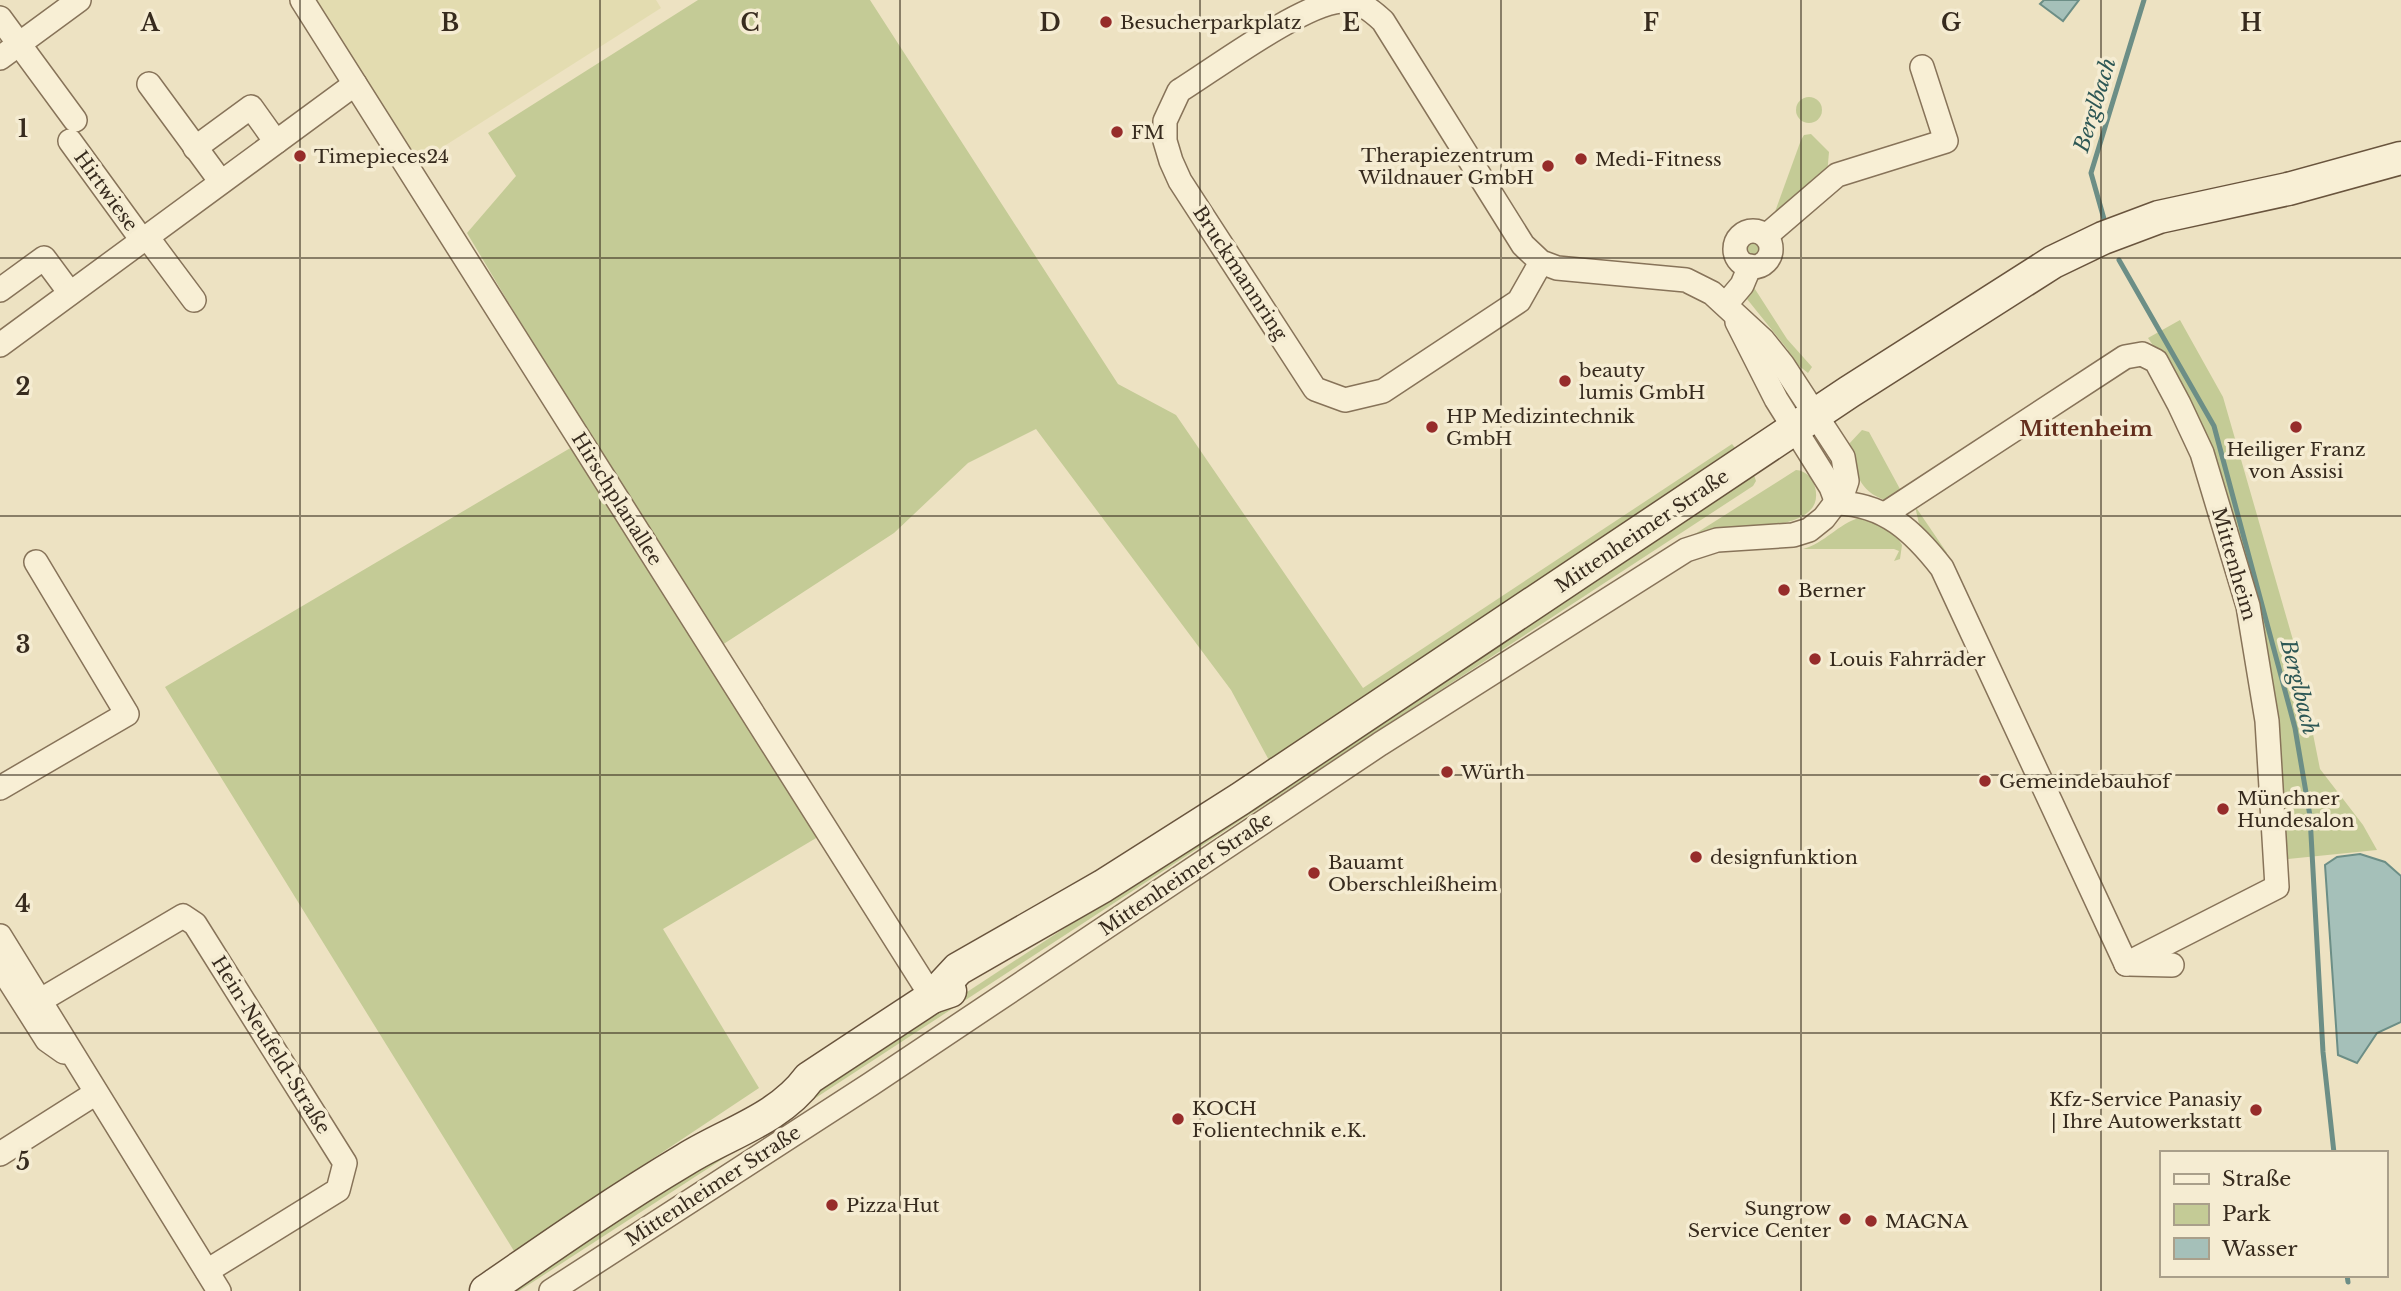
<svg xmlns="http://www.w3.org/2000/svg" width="2401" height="1291" font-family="'Libre Baskerville',serif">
	<rect width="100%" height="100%" fill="#ede2c2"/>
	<polygon fill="#e3dcb0" points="312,0 656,0 661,8 416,164"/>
	<g fill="#c4cb96">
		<polygon points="698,0 870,0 1118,384 1176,415 1363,688 1732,444 1736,449 1271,764 1231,690 1036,429 968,463 894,533 719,647 838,825 663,929 759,1088 514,1251 165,687 589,437 467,233 516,176 488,133"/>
		<circle cx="1809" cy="110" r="13"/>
		<polygon points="1811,134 1829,152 1827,175 1772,220 1801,140 1804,135"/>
		<circle cx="1753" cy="249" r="12"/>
		<polygon points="1753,286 1787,339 1812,367 1808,373 1784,354 1788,350 1747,299 1742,302"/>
		<polygon points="2180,320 2223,397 2297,654 2320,769 2363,825 2377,850 2288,859 2278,761 2182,388 2148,338"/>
		<path d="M 1862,430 L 1869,432 L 1900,489 L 1901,494 L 1887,501 C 1856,490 1858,473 1848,445 Z"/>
		<path d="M 1796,470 C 1806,471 1812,477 1815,487 C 1827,532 1742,526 1718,529 C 1707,530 1697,535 1687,539 Z"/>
		<polygon points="1754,475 1756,481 1753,486 794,1112 786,1111"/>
		<polygon points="1915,506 1947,553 1945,555 1919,524"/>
		<path d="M 1859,518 C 1875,517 1895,531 1902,545 L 1900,559 L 1894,561 L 1899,551 L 1894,549 L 1803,549 C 1825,543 1838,524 1859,518 Z"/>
		<polygon points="779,1116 755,1138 519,1291 510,1291"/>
	</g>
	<g fill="#a5c0b9" stroke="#6c8e86" stroke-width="2">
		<polygon points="2044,0 2079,0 2063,21 2040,4"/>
		<polygon points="2360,854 2385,862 2401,876 2401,1022 2377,1033 2357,1063 2338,1055 2325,865 2337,857"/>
	</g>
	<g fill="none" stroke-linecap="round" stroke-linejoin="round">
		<g stroke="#6c8e86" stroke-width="5">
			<polyline points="2104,219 2091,173 2144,0"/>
			<polyline points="2119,260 2214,426 2295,728 2310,816 2323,1052 2334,1153"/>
			<polyline points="2347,1275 2348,1282"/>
		</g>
		<g stroke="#877359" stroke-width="26">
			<g id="minor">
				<polyline points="302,0 932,997"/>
				<polyline points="0,18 75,120"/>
				<polyline points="0,58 79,0"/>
				<polyline points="149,84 221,182"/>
				<polyline points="70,141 142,240"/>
				<polyline points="195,148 251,107 276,142"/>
				<circle cx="1753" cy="249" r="18"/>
				<polyline points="1766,236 1837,175 1946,141 1922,67"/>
				<polyline points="147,237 194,300"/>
				<polyline points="0,290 44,258 70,293"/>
				<polyline points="1726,304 1742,285 1750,266"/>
				<polyline points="1737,322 1776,399 1831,487 1837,503"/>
				<polyline points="0,345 355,84"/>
				<path d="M 1837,503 C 1885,504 1914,532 1942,568 L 2126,964"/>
				<polyline points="1885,514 2125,357 2142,354 2156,361 2179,404 2202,453 2248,606 2267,721 2277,887 2126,964"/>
				<polyline points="0,788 127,714 36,562"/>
				<polyline points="0,936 219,1291"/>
				<polyline points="2129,964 2172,965"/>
				<polyline points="0,966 47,1040 64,1052"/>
				<polyline points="41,1000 183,916 195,924 345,1163 338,1190 207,1271"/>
				<polyline points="0,1154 96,1093"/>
				<path d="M 551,1291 L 871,1084 L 1380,744 L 1686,550 L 1717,540 L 1793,535 L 1809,530 L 1824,518 L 1843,493 L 1847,481 L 1843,457 L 1783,365 L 1763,340 L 1712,293 L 1686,280 L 1557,268 L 1541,262 L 1523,245 L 1383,21 C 1371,10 1359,0 1341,1 C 1302,4 1216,68 1179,91 L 1165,121 L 1165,141 L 1171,161 L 1180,181 L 1315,389 L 1345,400 L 1383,391 L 1519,301 L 1541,262"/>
			</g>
		</g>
		<g stroke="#69543d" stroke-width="35">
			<g id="secondary">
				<polyline points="932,997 958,969 1103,886 1240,799 1849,392 2053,262 2103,238 2159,217 2288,189 2401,158"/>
				<path d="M 486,1291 C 551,1246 617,1200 686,1159 C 728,1133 779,1119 809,1078 L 932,997 L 950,991"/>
			</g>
		</g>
		<use href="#minor" stroke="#f8efd5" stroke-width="23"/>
		<use href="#secondary" stroke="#f8efd5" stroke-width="32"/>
	</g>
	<path fill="none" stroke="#372b1e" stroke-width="2" stroke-opacity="0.55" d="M 300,0 L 300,1291M 600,0 L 600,1291M 900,0 L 900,1291M 1200,0 L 1200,1291M 1501,0 L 1501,1291M 1801,0 L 1801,1291M 2101,0 L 2101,1291M 0,258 L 2401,258M 0,516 L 2401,516M 0,775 L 2401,775M 0,1033 L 2401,1033"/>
	<g fill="#962c2a" stroke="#f5ecd2" stroke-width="2.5">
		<circle cx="1106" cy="22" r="7"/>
		<circle cx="1117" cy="132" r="7"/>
		<circle cx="300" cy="156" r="7"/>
		<circle cx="1581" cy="159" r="7"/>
		<circle cx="1548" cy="166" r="7"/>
		<circle cx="1565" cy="381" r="7"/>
		<circle cx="1432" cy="427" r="7"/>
		<circle cx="2296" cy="427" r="7"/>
		<circle cx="1784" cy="590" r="7"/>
		<circle cx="1815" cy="659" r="7"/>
		<circle cx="1447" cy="772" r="7"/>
		<circle cx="1985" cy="781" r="7"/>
		<circle cx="2223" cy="809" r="7"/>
		<circle cx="1696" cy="857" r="7"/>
		<circle cx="1314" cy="873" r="7"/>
		<circle cx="2256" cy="1110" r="7"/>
		<circle cx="1178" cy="1119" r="7"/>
		<circle cx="832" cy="1205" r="7"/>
		<circle cx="1845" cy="1219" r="7"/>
		<circle cx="1871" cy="1221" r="7"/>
	</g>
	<g text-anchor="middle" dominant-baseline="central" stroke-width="7" stroke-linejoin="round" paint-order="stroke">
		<g font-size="19" fill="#372b1e" stroke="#f5ecd2" text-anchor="start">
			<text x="1120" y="22">Besucherparkplatz</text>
			<text x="1131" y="132">FM</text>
			<text x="1534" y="155" text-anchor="end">Therapiezentrum<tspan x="1534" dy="22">Wildnauer GmbH</tspan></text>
			<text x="314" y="156">Timepieces24</text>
			<text x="1595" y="159">Medi-Fitness</text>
			<text x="1579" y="370">beauty<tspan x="1579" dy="22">lumis GmbH</tspan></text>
			<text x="1446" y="416">HP Medizintechnik<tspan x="1446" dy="22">GmbH</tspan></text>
			<text x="2296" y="449" text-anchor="middle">Heiliger Franz<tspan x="2296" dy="22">von Assisi</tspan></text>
			<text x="1798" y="590">Berner</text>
			<text x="1829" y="659">Louis Fahrräder</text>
			<text x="1461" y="772">Würth</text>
			<text x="1999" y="781">Gemeindebauhof</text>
			<text x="2237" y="798">Münchner<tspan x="2237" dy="22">Hundesalon</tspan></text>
			<text x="1710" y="857">designfunktion</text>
			<text x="1328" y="862">Bauamt<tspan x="1328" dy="22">Oberschleißheim</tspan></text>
			<text x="2242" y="1099" text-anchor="end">Kfz-Service Panasiy<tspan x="2242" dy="22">| Ihre Autowerkstatt</tspan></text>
			<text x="1192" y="1108">KOCH<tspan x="1192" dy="22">Folientechnik e.K.</tspan></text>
			<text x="846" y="1205">Pizza Hut</text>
			<text x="1831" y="1208" text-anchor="end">Sungrow<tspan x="1831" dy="22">Service Center</tspan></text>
			<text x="1885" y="1221">MAGNA</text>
		</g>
		<g font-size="19" fill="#372b1e" stroke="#f5ecd2">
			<text transform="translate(106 191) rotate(54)">Hirtwiese</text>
			<text transform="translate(1240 273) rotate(57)">Bruckmannring</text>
			<text transform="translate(617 499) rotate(58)">Hirschplanallee</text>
			<text transform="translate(1642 531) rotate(-34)">Mittenheimer Straße</text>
			<text transform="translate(2234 564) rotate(74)">Mittenheim</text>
			<text transform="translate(1186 874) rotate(-34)">Mittenheimer Straße</text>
			<text transform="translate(271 1045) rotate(58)">Hein-Neufeld-Straße</text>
			<text transform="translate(713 1186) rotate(-33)">Mittenheimer Straße</text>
		</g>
		<g font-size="21" font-style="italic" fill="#2d5755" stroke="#f5ecd2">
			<text transform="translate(2095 105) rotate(-73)">Berglbach</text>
			<text transform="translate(2299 687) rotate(76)">Berglbach</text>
		</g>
		<g font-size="21" font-weight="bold" fill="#632e1d" stroke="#f5ecd2">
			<text x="2086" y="429">Mittenheim</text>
		</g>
	</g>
	<g font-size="23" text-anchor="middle" font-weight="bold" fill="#372b1e" stroke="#f5ecd2" stroke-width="7" stroke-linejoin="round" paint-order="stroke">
		<text x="150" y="31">A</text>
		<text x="450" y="31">B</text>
		<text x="750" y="31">C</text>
		<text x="1050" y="31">D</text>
		<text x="1351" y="31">E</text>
		<text x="1651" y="31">F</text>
		<text x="1951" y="31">G</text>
		<text x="2251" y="31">H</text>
		<text x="23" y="137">1</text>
		<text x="23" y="395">2</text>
		<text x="23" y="653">3</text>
		<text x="23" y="912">4</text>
		<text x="23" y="1170">5</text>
	</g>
	<rect x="2160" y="1151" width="228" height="126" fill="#f5ecd2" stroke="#a99f8a" stroke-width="2"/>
	<rect x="2174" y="1174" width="35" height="10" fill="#f8efd5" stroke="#a99f8a" stroke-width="2"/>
	<text x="2222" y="1186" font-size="21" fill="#372b1e">Straße</text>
	<rect x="2174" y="1204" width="35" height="21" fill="#c4cb96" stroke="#a99f8a" stroke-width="2"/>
	<text x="2222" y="1221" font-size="21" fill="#372b1e">Park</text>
	<rect x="2174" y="1238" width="35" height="21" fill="#a5c0b9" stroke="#a99f8a" stroke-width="2"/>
	<text x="2222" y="1256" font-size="21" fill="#372b1e">Wasser</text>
</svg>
